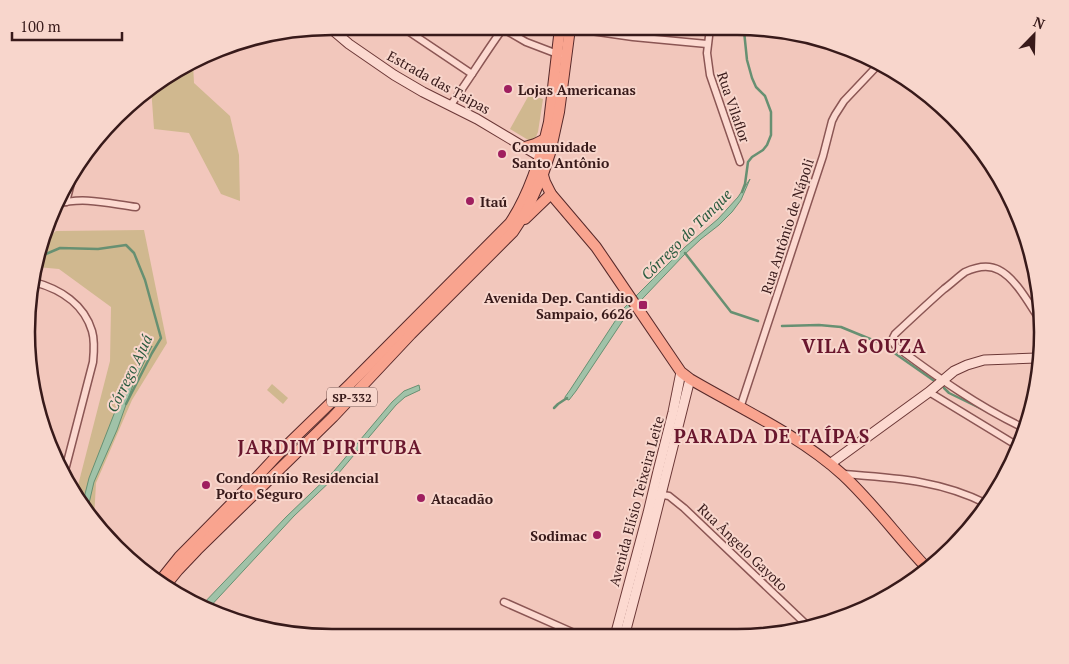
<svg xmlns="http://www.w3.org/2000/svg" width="1069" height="664" font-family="'PT Serif',serif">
	<rect width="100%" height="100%" fill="#f2c7bc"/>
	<g fill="#d0b88f">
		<polygon points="193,64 194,83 230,116 239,155 240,201 221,194 189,133 154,129 151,87"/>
		<polygon points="529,95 543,99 538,132 534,141 530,141 510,129"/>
		<polygon points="144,230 167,343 132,400 96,483 94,519 78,502 75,497 110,361 111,307 59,269 37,267 41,245 56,231"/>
		<polygon points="272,384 288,398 283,404 267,390"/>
	</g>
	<g fill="#a0c2a8" stroke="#679072">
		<polygon points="750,179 741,200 732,212 719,225 701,239 684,255 626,316 576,391 569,400 565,399 565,397 570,390 623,309 685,247 718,219 738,197"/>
		<polygon points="152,346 133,385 117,430 94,482 87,512 82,506 89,478 125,386"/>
		<polygon points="419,385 420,390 405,397 396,405 338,474 294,516 207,610 201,606 286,517 334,471 392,402 404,391"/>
	</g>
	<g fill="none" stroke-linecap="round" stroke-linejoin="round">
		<g stroke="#679072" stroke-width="2.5">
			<polyline points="742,192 745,184 748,162 752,157 763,150 767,145 771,135 771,112 765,96 756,87 752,78 747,60 744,31 745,29"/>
			<polyline points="685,253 731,312 758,321"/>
			<polyline points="39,257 60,248 98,249 126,245 134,253 145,280 161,338 152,353 126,404"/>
			<polyline points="782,326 819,325 841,327 880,343 933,380"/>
			<polyline points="944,388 949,393 986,411"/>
			<polyline points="554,408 558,404 567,398"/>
		</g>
		<g stroke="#8b5654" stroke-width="9">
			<g id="street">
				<polyline points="402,27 472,74"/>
				<polyline points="500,27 526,42 560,55"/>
				<polyline points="570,28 633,37 707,44"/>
				<polyline points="710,28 707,53 710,75 740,162"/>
				<path d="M 450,106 C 469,80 485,53 504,27"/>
				<polyline points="66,202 72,179"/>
				<path d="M 58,204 C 83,196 111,204 136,207"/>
				<path d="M 34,282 C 60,289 84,304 92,331 C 95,341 94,352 93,362 L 64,474"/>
				<polyline points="929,392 1016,445"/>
				<polyline points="740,408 823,156 832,121 835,115 844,101 879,64"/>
				<path d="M 1024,428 C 979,407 937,377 898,348 C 892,343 891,340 895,334 C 911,319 927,304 944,289 C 951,284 958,277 965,272 C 976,267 988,264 999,270 C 1015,278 1028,302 1038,317"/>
				<path d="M 843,474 C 894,478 940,480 987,504"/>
				<polyline points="657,494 669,496 684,508 810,628"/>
				<polyline points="504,602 581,636"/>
			</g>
		</g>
		<g stroke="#6c3837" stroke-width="11">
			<g id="secondary">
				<polyline points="329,27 349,44 394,75 423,92 477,119 539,156"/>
				<polyline points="830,464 929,392 954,371 967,365 984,360 1036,358"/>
				<polyline points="615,636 648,513 658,471 673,412 681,372"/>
				<polyline points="624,637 647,550 690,379"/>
			</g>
		</g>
		<g stroke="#57292a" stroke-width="12">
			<g id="primary">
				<polyline points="525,147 535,144 545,139"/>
				<path d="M 542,172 L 545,182 L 551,194 L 596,247 L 609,266 L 681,372 L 690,379 C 741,409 799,435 843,475 C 873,503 897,536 925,566"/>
				<polyline points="525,219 551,194"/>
				<path d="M 159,582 L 179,557 L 244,491 L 284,448 L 349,385 L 510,223 C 530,193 541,157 549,122 L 560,28"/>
				<polyline points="165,586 178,570 197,550 333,417 411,334 513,232 526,212 543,174 550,153 559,112 570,28"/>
			</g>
		</g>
		<use href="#street" stroke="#fcd9d0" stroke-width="6"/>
		<use href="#secondary" stroke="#fcd9d0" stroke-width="9"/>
		<use href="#primary" stroke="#f9a48f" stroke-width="10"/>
	</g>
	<g fill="#9f1f5f" stroke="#f8d6cc" stroke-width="2">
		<circle cx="508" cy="89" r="5"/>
		<circle cx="502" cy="154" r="5"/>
		<circle cx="470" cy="201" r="5"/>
		<rect x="638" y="300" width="10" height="10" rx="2.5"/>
		<circle cx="206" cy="485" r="5"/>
		<circle cx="421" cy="498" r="5"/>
		<circle cx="597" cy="535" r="5"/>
	</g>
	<g text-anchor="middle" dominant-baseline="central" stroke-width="4" stroke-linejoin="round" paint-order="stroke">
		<rect fill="#f8d6cc" stroke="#72524f" stroke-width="1" x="327" y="387.5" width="50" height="19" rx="4"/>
		<g font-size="12" font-weight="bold" fill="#381a1a">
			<text x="352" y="397">SP-332</text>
		</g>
		<g font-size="14" fill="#381a1a" stroke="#f8d6cc">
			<text transform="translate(439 82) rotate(29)">Estrada das Taipas</text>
			<text transform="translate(734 107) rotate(71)">Rua Vilaflor</text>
			<text transform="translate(787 226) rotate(-72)">Rua Antônio de Nápoli</text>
			<text transform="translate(636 501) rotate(-75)">Avenida Elísio Teixeira Leite</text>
			<text transform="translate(743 547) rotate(44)">Rua Ângelo Gayoto</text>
		</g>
		<g font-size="14" font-weight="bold" fill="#381a1a" stroke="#f8d6cc" text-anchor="start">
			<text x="518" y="89">Lojas Americanas</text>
			<text x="512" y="146">Comunidade<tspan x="512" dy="16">Santo Antônio</tspan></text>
			<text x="480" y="201">Itaú</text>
			<text x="633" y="297" text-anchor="end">Avenida Dep. Cantidio<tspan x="633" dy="16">Sampaio, 6626</tspan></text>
			<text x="216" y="477">Condomínio Residencial<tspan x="216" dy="16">Porto Seguro</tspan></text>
			<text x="431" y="498">Atacadão</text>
			<text x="587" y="535" text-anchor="end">Sodimac</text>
		</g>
		<g font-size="15" font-style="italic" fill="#285a3e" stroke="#f8d6cc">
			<text transform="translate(686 234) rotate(-45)">Córrego do Tanque</text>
			<text transform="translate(129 373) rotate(-64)">Córrego Ajuá</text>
		</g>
		<g font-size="19" font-weight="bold" letter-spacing="1" fill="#69162d" stroke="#f8d6cc">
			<text x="864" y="345">VILA SOUZA</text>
			<text x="772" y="435">PARADA DE TAÍPAS</text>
			<text x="330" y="446">JARDIM PIRITUBA</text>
		</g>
	</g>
	<path d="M0 0H1069V664H0ZM332 35H737A297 297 0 0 1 1034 332V332A297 297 0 0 1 737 629H332A297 297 0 0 1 35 332V332A297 297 0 0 1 332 35Z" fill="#f8d6cc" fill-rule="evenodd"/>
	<path fill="none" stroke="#381a1a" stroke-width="2.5" d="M332 35H737A297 297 0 0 1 1034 332V332A297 297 0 0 1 737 629H332A297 297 0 0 1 35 332V332A297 297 0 0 1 332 35Z"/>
	<g transform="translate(1034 35) rotate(23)" stroke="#f8d6cc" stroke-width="4" paint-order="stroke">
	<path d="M0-4L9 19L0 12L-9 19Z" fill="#381a1a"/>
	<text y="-8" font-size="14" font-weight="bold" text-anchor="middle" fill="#381a1a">N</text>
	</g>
	<path d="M12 32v8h110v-8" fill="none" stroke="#381a1a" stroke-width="2.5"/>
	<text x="20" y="32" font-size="15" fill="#381a1a" stroke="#f8d6cc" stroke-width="4" paint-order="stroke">100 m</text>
</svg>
